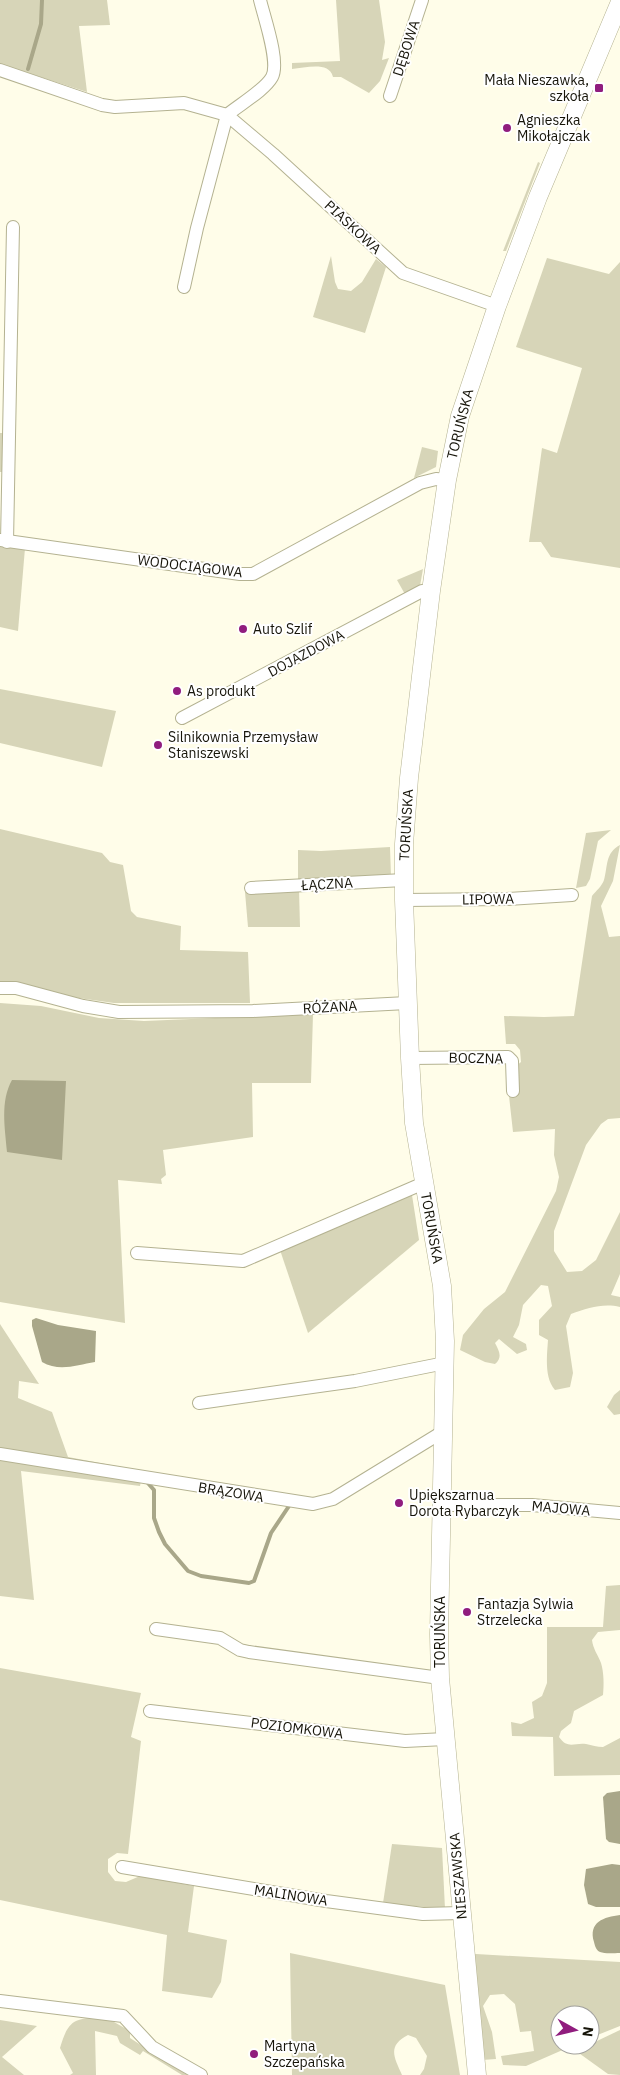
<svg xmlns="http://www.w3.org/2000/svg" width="620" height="2075" font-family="'IBM Plex Sans',sans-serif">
	<rect width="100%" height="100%" fill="#fffde9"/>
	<g fill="#d7d5b8">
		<polygon points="0,0 107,0 110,25 79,26 87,92 0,64"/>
		<path d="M 336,0 L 379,0 L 385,42 L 382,60 L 389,58 L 380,81 L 369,93 L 341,77 L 333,77 C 329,61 306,68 292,69 L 292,63 L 340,61 Z"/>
		<polygon points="538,162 540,163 506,251 503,251"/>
		<polygon points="331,256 335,282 338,289 351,291 362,282 376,259 386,267 365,333 313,317"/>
		<polygon points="547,258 609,274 620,262 620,568 551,557 541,542 529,542 542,448 557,453 582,368 516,347"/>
		<polygon points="0,433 4,433 3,472 0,472"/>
		<polygon points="422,447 438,451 436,467 414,478"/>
		<polygon points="0,546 25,548 18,631 0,627"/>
		<polygon points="423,569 420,586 406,596 397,580"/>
		<polygon points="0,689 116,711 102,767 0,743"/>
		<polygon points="0,829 102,853 110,862 123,865 131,911 137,917 181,926 180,950 248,952 250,1003 114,1003 0,987"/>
		<polygon points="611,830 598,841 590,879 586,886 576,888 586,833"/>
		<path d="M 620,845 L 613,881 L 601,906 L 609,937 L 620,936 L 620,1118 L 608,1119 L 601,1124 L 586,1145 L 554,1231 L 554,1251 L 567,1272 L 582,1271 L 596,1260 L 620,1212 L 620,1274 L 611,1295 L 620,1297 L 620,1307 C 603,1303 588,1308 571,1314 L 566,1326 L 573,1373 L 570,1387 L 555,1390 C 544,1378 547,1355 548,1340 L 539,1335 L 539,1320 L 552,1306 L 548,1286 L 541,1285 L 523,1305 L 519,1325 L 513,1337 L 526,1344 L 527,1350 L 517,1354 L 499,1339 L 495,1343 C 499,1351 503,1357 495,1364 L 485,1362 L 460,1350 L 463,1335 L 484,1309 L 505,1292 L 556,1191 L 559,1177 L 554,1155 L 555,1129 L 513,1132 L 509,1096 L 516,1096 L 515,1067 L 521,1062 L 520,1050 L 515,1044 L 506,1044 L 504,1016 L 544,1017 L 574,1016 L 592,896 C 596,891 602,886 604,880 C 608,866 605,853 620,845 Z"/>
		<polygon points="390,847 391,877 298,881 298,850 321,851"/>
		<polygon points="299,889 300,927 248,927 245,892"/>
		<polygon points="0,1003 41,1006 99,1018 144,1021 313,1014 311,1083 252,1083 253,1137 163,1150 166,1175 161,1179 162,1184 118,1180 125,1323 0,1302"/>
		<polygon points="412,1195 419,1240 308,1333 280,1250"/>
		<polygon points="0,1324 39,1384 19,1381 18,1398 52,1412 68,1457 143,1471 140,1486 21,1471 34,1600 0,1596"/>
		<polygon points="620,1390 620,1414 614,1415 607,1407 614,1395"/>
		<path d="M 620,1585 L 620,1630 L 598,1632 L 592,1640 C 593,1649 598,1655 601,1663 C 604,1673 604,1685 603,1695 L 574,1711 L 571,1723 L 561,1731 L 559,1737 C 568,1750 575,1742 586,1744 C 592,1745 597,1747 603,1747 L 620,1738 L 620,1775 L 554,1776 L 553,1737 L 512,1736 L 511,1722 L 521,1724 L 534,1718 L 532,1702 L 542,1696 L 547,1683 L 547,1627 L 603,1627 L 606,1586 Z"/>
		<polygon points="0,1668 141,1693 131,1737 141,1741 128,1854 117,1853 108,1859 108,1872 115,1881 126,1882 140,1876 194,1886 188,1932 227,1940 221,1982 212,1998 162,1991 167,1935 0,1900"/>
		<polygon points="392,1844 442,1848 445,1909 383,1903"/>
		<path d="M 290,1953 L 445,1985 L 460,2075 L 420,2075 L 424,2069 L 427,2056 L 416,2038 L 408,2035 C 387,2046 394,2057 402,2075 L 292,2075 Z"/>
		<polygon points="476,1954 620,1962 620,2026 590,2038 590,2015 560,2015 560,2045 574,2045 526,2066 503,2065 501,2056 534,2051 531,2031 520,2032 515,2004 504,1994 490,1995 483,2006 492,2032 496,2059 482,2060 471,1955"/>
		<path d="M 105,2017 L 130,2031 L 130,2038 L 187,2075 L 182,2075 L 143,2051 L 140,2055 L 120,2043 L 117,2036 L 95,2031 L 96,2075 L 70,2075 L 73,2073 L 60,2048 C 69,2017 76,2019 105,2017 Z"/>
		<polygon points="0,2020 37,2026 2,2057 24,2075 0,2075"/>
		<polygon points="620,2030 620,2075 608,2074 576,2051"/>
	</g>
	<g fill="#a9a789">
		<path d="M 12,1080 L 66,1081 L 62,1160 L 7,1152 C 5,1128 0,1101 12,1080 Z"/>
		<path d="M 36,1318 L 58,1325 L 96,1331 L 95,1362 C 77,1365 59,1372 42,1362 L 32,1326 L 32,1320 Z"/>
		<polygon points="620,1791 620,1844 609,1842 606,1839 603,1797 607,1793"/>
		<polygon points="612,1864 620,1865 620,1907 596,1907 588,1904 584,1885 586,1869"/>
		<path d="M 620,1915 L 620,1953 C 614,1953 605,1954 600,1952 C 596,1950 595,1946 594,1942 C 588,1922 604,1917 620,1915 Z"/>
	</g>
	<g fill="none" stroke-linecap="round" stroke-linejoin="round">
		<g stroke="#a9a789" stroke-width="4">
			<polyline points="28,69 41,24 42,0"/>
			<polyline points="147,1482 154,1490 154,1518 159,1532 165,1544 188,1571 201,1576 249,1583 254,1581 271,1533 291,1503"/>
		</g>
		<g stroke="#b4b291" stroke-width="14">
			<g id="minor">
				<polyline points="0,70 102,105 115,107 184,103 227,115 273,154 403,273 497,306"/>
				<polyline points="390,96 422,0"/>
				<path d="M 227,115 C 239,105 265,90 272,77 C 280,62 264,17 260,0"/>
				<polyline points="184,287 197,228 227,115"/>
				<polyline points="0,540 240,574 253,574 420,483 436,479 447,480"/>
				<polyline points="7,542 13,227"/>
				<polyline points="182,718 422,591 431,591"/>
				<polyline points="251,888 404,880"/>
				<polyline points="404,900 507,899 572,895"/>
				<polyline points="0,988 16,988 83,1006 119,1012 253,1011 407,1003"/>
				<polyline points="410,1058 508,1057 512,1061 513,1091"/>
				<polyline points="137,1253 243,1261 424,1183"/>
				<polyline points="199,1403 355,1381 445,1363"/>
				<polyline points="0,1454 313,1504 333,1499 444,1431"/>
				<polyline points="441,1505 532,1505 620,1513"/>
				<polyline points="156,1629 220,1638 240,1650 249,1652 440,1678"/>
				<polyline points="150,1711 405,1741 445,1739"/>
				<polyline points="122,1867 326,1901 423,1914 461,1913"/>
				<polyline points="0,2001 123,2016 152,2047 201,2075"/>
			</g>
		</g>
		<g stroke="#b4b291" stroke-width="19">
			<polyline id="secondary" points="477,2075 440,1678 439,1634 445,1341 442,1286 414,1123 410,1058 404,900 404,844 409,778 431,591 447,480 460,416 497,306 538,197 620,2"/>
		</g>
		<use href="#minor" stroke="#fff" stroke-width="12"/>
		<use href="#secondary" stroke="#fff" stroke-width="18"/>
	</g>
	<g fill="#901d7e" stroke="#fff" stroke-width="2">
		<rect x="594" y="83" width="10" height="10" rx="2.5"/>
		<circle cx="507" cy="128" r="5"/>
		<circle cx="243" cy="629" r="5"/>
		<circle cx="177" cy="691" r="5"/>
		<circle cx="158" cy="745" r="5"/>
		<circle cx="399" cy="1503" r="5"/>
		<circle cx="467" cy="1612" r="5"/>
		<circle cx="254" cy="2054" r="5"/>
	</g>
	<g text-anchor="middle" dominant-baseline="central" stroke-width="4" stroke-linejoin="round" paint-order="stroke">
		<g font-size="14" fill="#161409" stroke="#fff">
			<text transform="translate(406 48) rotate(-72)">DĘBOWA</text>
			<text transform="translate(353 227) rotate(43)">PIASKOWA</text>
			<text transform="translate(460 424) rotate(-76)">TORUŃSKA</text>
			<text transform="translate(190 566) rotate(7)">WODOCIĄGOWA</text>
			<text transform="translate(306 653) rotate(-28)">DOJAZDOWA</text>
			<text transform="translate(406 825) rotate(-87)">TORUŃSKA</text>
			<text transform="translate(327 884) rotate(-3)">ŁĄCZNA</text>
			<text transform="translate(488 899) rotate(-1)">LIPOWA</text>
			<text transform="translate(330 1007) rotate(-3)">RÓŻANA</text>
			<text transform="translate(476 1058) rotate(1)">BOCZNA</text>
			<text transform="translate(432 1228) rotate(80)">TORUŃSKA</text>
			<text transform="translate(231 1492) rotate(9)">BRĄZOWA</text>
			<text transform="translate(561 1508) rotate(5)">MAJOWA</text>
			<text transform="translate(440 1632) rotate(-90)">TORUŃSKA</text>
			<text transform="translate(297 1728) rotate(7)">POZIOMKOWA</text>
			<text transform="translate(458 1876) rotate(-95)">NIESZAWSKA</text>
			<text transform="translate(291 1895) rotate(9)">MALINOWA</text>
		</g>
		<g font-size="14" fill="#161409" stroke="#fff" text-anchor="start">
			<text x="589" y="80" text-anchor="end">Mała Nieszawka,<tspan x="589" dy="16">szkoła</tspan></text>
			<text x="517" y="120">Agnieszka<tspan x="517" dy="16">Mikołajczak</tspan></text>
			<text x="253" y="629">Auto Szlif</text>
			<text x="187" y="691">As produkt</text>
			<text x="168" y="737">Silnikownia Przemysław<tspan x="168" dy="16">Staniszewski</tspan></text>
			<text x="409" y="1495">Upiększarnua<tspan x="409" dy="16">Dorota Rybarczyk</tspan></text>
			<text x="477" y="1604">Fantazja Sylwia<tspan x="477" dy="16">Strzelecka</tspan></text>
			<text x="264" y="2046">Martyna<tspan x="264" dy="16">Szczepańska</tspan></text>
		</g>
	</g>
	<g transform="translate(575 2030) rotate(98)"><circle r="24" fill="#ffffff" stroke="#a2a19d"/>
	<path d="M0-4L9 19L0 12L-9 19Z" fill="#901d7e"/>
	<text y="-8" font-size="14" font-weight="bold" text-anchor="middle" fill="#161409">N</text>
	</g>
</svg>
